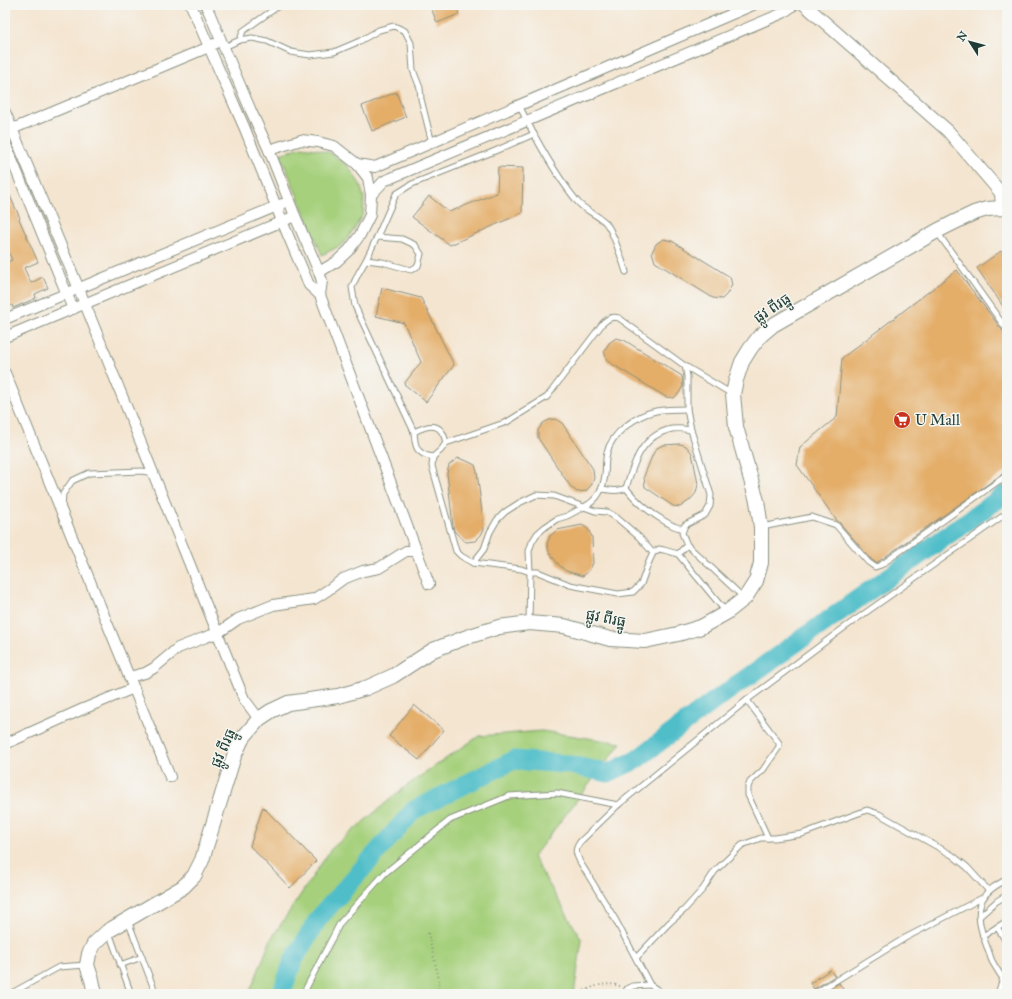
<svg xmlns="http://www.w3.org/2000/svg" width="1012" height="999" font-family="'IM FELL Great Primer','Noto Sans Khmer',serif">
	<rect width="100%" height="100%" fill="#f6f6f2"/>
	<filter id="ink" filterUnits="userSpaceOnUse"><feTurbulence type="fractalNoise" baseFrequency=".025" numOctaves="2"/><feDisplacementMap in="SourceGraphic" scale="8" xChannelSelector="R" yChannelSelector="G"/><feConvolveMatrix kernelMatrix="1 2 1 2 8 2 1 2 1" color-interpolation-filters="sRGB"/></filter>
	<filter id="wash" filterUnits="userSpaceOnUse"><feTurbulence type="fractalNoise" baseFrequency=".012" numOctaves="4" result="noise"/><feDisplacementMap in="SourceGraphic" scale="16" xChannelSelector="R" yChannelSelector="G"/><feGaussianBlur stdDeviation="0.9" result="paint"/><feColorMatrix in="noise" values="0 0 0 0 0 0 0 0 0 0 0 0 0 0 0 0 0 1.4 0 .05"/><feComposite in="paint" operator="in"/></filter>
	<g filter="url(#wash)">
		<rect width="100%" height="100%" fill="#f4e5d0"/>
		<g fill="#a6d07b" stroke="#628658">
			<polygon points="301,147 317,149 331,153 348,166 360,184 364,198 363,214 353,231 342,245 322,255 280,154"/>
			<polygon points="542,731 621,743 533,857 582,940 574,994 249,994 271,939 331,849 406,786 479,736"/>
		</g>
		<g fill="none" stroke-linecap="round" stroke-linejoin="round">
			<polyline stroke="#50bec9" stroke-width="19" points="281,994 293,961 318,919 414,810 514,760 565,764 608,773 636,760 714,701 1007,493"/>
		</g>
		<g id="blocks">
			<g fill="#e4ad67">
				<polygon points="430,5 456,5 459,14 437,23"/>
				<polygon points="396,92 406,117 372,131 362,106"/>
				<polygon points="498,167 523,168 522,213 450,245 412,217 429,196 449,212 497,193"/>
				<polygon points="5,185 20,218 19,219 38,262 24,268 31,283 43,277 48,288 35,294 36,298 13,308 12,305 5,308 5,263 12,260 5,245"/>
				<polygon points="663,239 672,241 730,277 732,285 727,294 722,299 713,298 655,262 652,252 656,244"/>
				<polygon points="1001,251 1007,260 1007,312 977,268"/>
				<polygon points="957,270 1007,337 1007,471 1005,472 879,561 876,563 871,559 839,522 837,521 797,465 800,447 837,417 842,358"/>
				<polygon points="382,288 421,298 454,365 426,402 404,384 421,362 404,323 376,316"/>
				<polygon points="616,338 624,340 682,376 683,386 679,393 674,398 666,397 607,361 604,351 609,343"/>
				<polygon points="555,419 562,423 593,469 594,478 592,484 586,491 577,492 570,486 538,438 538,430 543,423 549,420"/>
				<polygon points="680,444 686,446 692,453 698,484 696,493 690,500 680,507 673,506 645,487 644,476 653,454 657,448 663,445"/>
				<polygon points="458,458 467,461 475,465 477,472 484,529 481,535 475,541 466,542 459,536 454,531 453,526 447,473 449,465"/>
				<polygon points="582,525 588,529 592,537 593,563 589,571 583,576 566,571 558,564 549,552 547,544 550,536 557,530"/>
				<polygon points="414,705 444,730 419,760 389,736"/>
				<polygon points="263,807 316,861 290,888 250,846"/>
				<polygon points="830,970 835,976 814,989 810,983"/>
				<polygon points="839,983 843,989 835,994 822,994"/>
			</g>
		</g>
	</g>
	<g filter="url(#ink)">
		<use href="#blocks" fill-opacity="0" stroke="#8a9182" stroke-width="1"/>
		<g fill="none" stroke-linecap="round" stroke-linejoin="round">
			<g stroke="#8a9182" stroke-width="7">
				<g id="service">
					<polyline points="240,40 243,31 280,5"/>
					<polyline points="224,47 240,40 252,38 267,41 291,52 310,55 334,52 360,41 379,30 394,26 405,31 411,43 413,70 420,88 421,99 432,143"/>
					<path d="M 519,105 C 535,138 553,171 576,200 C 583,210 595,213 605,222 C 613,230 622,260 626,272"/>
					<polyline points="937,232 1007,330"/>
					<polyline points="377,237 396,194 412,184 495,151 534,134"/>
					<polyline points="366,260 377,237 402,239 415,245 421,254 418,266 411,270 382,262 366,260 358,274 352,287 355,306 414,432"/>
					<polyline points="685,366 687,376 687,409 691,430 711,495 710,506 705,515 685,525 682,533 687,545 744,598"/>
					<path d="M 433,457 C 416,454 415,447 414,432 C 430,424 442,422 446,443"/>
					<path d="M 626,488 C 637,502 650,513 666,522 C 672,525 677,529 683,528"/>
					<path d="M 601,489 C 610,490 618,492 626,488 C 634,462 642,435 672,429 C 678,428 685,429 691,430"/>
					<polyline points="62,507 63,494 72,481 89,473 142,471 153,473"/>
					<polyline points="762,527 812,517 836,525 868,562 875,567 881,565 1007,475"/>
					<polyline points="678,554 687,545"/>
					<path d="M 473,563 L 484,549 L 490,532 L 497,520 L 505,512 L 519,503 L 536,495 L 554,496 L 584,507 C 598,500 603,489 605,475 C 606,467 605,460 607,453 C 611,433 637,415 656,411 C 666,409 676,409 687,409"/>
					<path d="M 726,612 L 678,554 L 664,550 L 659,549 L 653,553 L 648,564 L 641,584 L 633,592 L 618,594 L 570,585 L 538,572 L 530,572 L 521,569 L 473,563 L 461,556 L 456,551 L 432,466 L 433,457 L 441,450 L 446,443 L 507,422 L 547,397 L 603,323 C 609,318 612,316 619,318 L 685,366 L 732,394"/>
					<polyline points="529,622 530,572 529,551 532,542 537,534 545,527 557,519 567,516 584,507 595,511 607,512 617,518 639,537 653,553"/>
					<polyline points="747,700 779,743 779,747 763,770 750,782 748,787 748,795 768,838"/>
					<path d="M 1007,879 C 999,884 988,889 983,898 C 975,914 981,931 987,947 C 989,951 990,957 992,961 C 997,970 1002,977 1007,985"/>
					<polyline points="979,917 997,901 1007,895"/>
					<polyline points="128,921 156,994"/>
					<polyline points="997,927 1007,943"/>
					<polyline points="109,932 131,994"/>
					<polyline points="983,936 1007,921"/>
					<polyline points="636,958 669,923 684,910 703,889 715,871 742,845 761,838 775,838 802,834 867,810 879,814 952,855 967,867 989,891"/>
					<polyline points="120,965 142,957"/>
					<polyline points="10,994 59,967 86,965"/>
					<polyline points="303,994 340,923 385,873 450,820 509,796 557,793 618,805"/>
					<polyline points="624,994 627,989 633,986 650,985"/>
					<path d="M 664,994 L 650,985 L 615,919 L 580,862 C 576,853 574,851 580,842 L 618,805 L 747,700 L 841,630 L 1007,513"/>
					<polyline points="814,994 905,938 984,897"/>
					<polyline points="998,994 1003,978"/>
				</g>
			</g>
			<g stroke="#8a9182" stroke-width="12">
				<g id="minor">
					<polyline points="191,5 209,47 245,129 282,221 309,285 320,295 429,584"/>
					<polyline points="206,5 251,111 269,150 295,216 319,272 322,281 320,295"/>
					<polyline points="5,112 79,289 244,699 259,719"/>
					<polyline points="5,132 209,47 214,44"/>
					<polyline points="5,143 73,309"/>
					<polyline points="269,150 301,140 318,142 334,146 357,164 368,178 371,195 370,215 360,235 349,250 336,262 319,272"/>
					<polyline points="357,164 375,167 753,5"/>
					<polyline points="371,195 384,181 783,13 794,5"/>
					<polyline points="5,319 282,204"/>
					<polyline points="5,337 295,216"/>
					<polyline points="5,373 170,777"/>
					<polyline points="129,677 145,673 154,668 178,648 206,637 218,633 238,619 273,605 314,599 328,590 343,579 363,571 379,568 406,551 416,551"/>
					<polyline points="5,744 83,709 134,688"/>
				</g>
			</g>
			<g stroke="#8a9182" stroke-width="14">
				<polyline id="tertiary" points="805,5 948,131 1001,193 1002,208"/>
			</g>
			<g stroke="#8a9182" stroke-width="16">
				<polyline id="secondary" points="95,994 92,980 87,965 89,954 94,944 108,931 183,887 194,876 202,860 234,756 242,739 259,719 271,711 288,703 338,696 366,688 393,676 433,650 467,637 499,627 529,623 564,626 610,639 645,641 678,634 701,627 726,613 745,598 756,581 761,563 761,527 757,501 736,427 733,394 736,380 742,362 750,349 759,337 773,325 937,231 955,222 974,213 987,209 1002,208 1007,209"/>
			</g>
			<g stroke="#8a9182" stroke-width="2" stroke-dasharray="1 3" stroke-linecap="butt">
				<polyline points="428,933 439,979 438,994"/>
				<path d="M 577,994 C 592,987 604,981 620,986"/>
			</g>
			<use href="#service" stroke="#fff" stroke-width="5"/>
			<use href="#minor" stroke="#fff" stroke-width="10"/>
			<use href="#tertiary" stroke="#fff" stroke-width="12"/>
			<use href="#secondary" stroke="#fff" stroke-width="14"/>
		</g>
	</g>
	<defs>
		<g id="supermarket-disc" transform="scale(0.9)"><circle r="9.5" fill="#c8321e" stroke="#f6f6f2"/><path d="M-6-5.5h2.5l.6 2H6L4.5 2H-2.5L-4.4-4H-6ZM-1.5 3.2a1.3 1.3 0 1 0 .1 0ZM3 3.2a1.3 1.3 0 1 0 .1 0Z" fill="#fff"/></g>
	</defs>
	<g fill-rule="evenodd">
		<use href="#supermarket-disc" x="902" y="420"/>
	</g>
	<g text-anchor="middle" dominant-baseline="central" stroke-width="3" stroke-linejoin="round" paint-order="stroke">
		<g font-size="15" fill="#1f3d34" stroke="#f6f6f2">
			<text transform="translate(772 308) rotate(-34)">ផ្លូវ ពីរធ្នូ</text>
			<text transform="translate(606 618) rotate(11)">ផ្លូវ ពីរធ្នូ</text>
			<text transform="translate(223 748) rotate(-66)">ផ្លូវ ពីរធ្នូ</text>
		</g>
		<g font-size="15" fill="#1f3d34" stroke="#f6f6f2" text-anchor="start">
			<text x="915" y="420">U Mall</text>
		</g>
	</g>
	<rect width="1012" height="999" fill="none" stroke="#f6f6f2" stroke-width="20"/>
	<g transform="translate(970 42) rotate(306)" stroke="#f6f6f2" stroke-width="3" paint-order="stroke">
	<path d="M0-3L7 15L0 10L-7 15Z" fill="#1f3d34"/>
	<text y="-6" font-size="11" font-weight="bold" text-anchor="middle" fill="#1f3d34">N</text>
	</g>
</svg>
